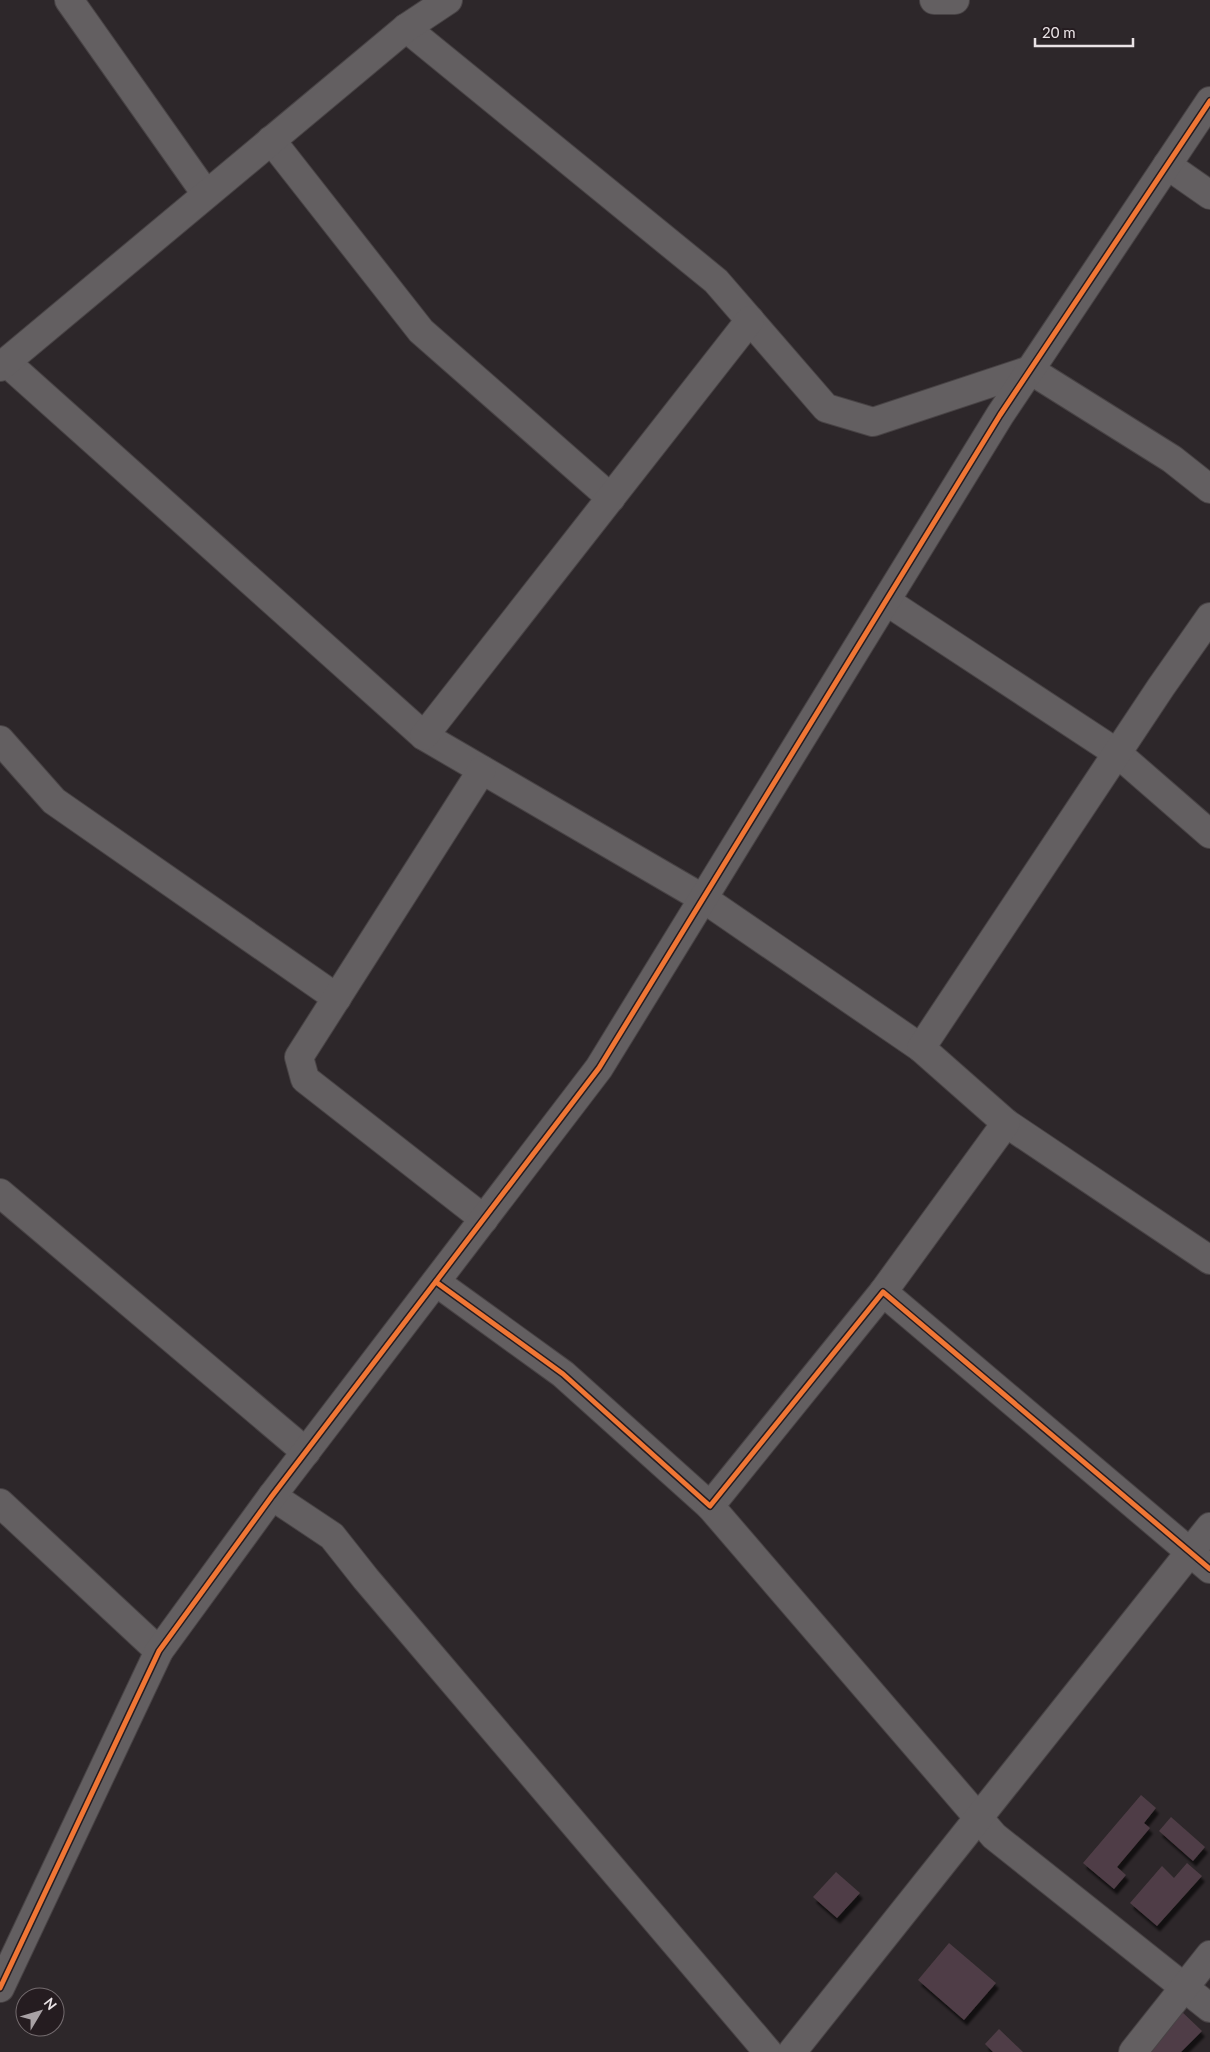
<svg xmlns="http://www.w3.org/2000/svg" width="1210" height="2052" font-family="Lato,sans-serif">
	<defs>
		<filter id="shadow"><feDropShadow dx="3" dy="5.5" stdDeviation="1" flood-color="#0009"/></filter>
	</defs>
	<rect width="100%" height="100%" fill="#2d272a"/>
	<g fill="#4f3e46" filter="url(#shadow)">
		<polygon points="1141,1795 1156,1808 1144,1823 1150,1828 1117,1867 1126,1875 1114,1889 1083,1863"/>
		<polygon points="1171,1817 1205,1847 1193,1861 1159,1831"/>
		<polygon points="1187,1863 1202,1876 1157,1926 1130,1903 1162,1866 1174,1878"/>
		<polygon points="836,1872 860,1893 837,1918 813,1897"/>
		<polygon points="949,1943 996,1983 964,2020 918,1980"/>
		<polygon points="1178,2008 1202,2031 1181,2052 1134,2052"/>
		<polygon points="999,2029 1023,2052 993,2052 985,2044"/>
	</g>
	<g fill="none" stroke-linecap="round" stroke-linejoin="round">
		<g stroke="#484345" stroke-width="30">
			<g id="minor">
				<polyline points="69,0 206,194"/>
				<polyline points="934,0 955,0"/>
				<polyline points="406,28 716,281 826,408 873,422 1030,370 1172,459 1210,489"/>
				<polyline points="271,140 421,331 611,498"/>
				<polyline points="1167,165 1210,195"/>
				<polyline points="6,362 424,736 704,899 921,1048"/>
				<polyline points="0,367 406,28 448,0"/>
				<polyline points="886,601 1117,753 1210,834"/>
				<polyline points="424,736 750,320"/>
				<polyline points="0,740 54,801 337,998"/>
				<polyline points="482,770 299,1057 305,1079 484,1219"/>
				<polyline points="1006,1123 1210,1260"/>
				<polyline points="0,1193 306,1452"/>
				<polyline points="436,1282 563,1374 710,1506 883,1292 1210,1569"/>
				<polyline points="883,1292 1006,1123 921,1048 1161,687 1210,617"/>
				<polyline points="272,1496 332,1536 366,1579 768,2052"/>
				<polyline points="0,1503 159,1651"/>
				<polyline points="710,1506 994,1836 1210,2008"/>
				<polyline points="0,1988 159,1651 272,1496 599,1068 1000,415 1210,101"/>
				<polyline points="792,2052 1210,1527"/>
				<polyline points="1133,2052 1210,1955"/>
			</g>
		</g>
		<use href="#minor" stroke="#635f61" stroke-width="28"/>
		<g stroke="#251c20" stroke-width="8">
			<g id="cycleway">
				<polyline points="436,1282 563,1374 710,1506 883,1292 1210,1569"/>
				<polyline points="0,1988 159,1651 272,1496 599,1068 1000,415 1210,101"/>
			</g>
		</g>
		<use href="#cycleway" stroke="#f07635" stroke-width="5"/>
	</g>
	<g transform="translate(40 2012) rotate(52)"><circle r="24" fill="#251c20" stroke="#746c6f"/>
	<path d="M0-4L9 19L0 12L-9 19Z" fill="#a8a1a4"/>
	<text y="-8" font-size="14" font-weight="bold" text-anchor="middle" fill="#eae3e6">N</text>
	</g>
	<path d="M1035 38v8h98v-8" fill="none" stroke="#eae3e6" stroke-width="2.5"/>
	<text x="1042" y="38" font-size="15" fill="#eae3e6" stroke="#251c20" stroke-width="4" paint-order="stroke">20 m</text>
</svg>
